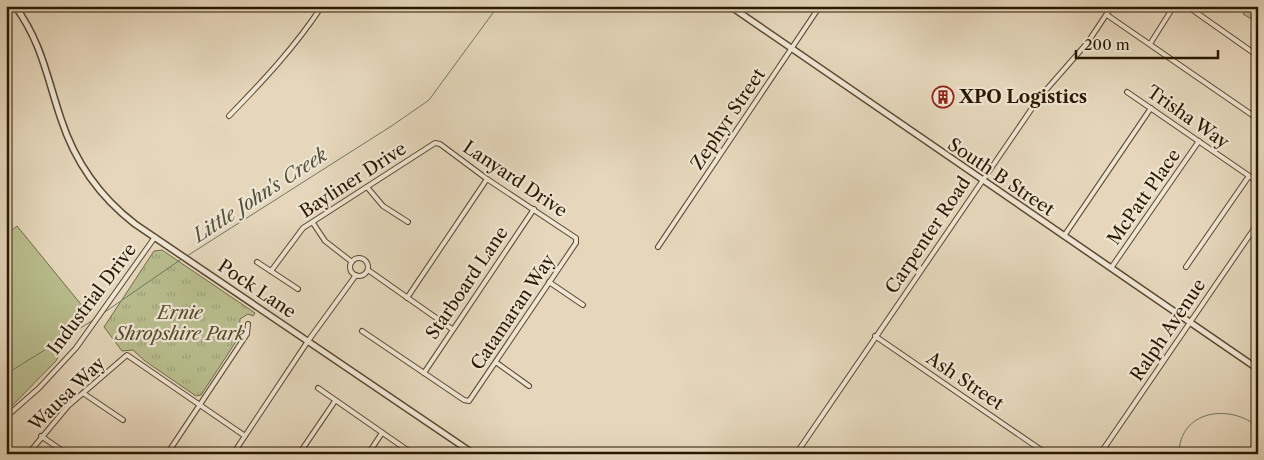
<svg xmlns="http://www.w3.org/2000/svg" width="1264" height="460" font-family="'Libre Caslon Text',serif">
	<defs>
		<pattern id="park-tufts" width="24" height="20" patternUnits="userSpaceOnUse" patternTransform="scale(1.25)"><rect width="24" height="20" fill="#b9bd8e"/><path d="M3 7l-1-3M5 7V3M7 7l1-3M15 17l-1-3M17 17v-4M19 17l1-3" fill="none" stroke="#9fa279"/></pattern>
	</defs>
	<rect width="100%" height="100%" fill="#e6d7bc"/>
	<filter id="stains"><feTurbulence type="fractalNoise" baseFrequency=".004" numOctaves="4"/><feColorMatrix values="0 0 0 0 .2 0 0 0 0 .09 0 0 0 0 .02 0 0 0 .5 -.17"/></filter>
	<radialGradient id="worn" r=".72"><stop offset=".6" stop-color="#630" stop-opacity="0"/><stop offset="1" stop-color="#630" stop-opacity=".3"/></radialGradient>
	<polygon fill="#b9bd8e" stroke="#726a47" points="17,226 84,308 56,361 6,412 6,235"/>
	<g fill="url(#park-tufts)" stroke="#726a47">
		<polygon points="1249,6 1258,6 1258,23 1243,14"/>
		<polygon points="162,250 255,313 253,316 248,314 240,319 239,337 201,395 196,396 145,361 133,350 122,351 104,327 154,251"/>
	</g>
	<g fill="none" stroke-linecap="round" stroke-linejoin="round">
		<g stroke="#6b7967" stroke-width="1">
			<polyline points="187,256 393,125 429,100 498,6"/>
			<polyline points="102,314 183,258"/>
			<polyline points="6,374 95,319"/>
			<path d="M 1179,454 C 1179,410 1230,403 1258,427"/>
		</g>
		<g stroke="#59482f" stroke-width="6">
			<g id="minor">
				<polyline points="1187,6 1258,56"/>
				<polyline points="1107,15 1258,119"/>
				<polyline points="1150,44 1174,6"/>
				<polyline points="1127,92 1258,182"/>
				<path d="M 229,116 C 263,81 295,47 322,6"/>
				<polyline points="367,187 383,206 408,222"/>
				<polyline points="313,223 325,241 352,262"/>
				<polyline points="1064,236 1151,108"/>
				<polyline points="658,247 820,6"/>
				<circle cx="359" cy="267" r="9"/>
				<polyline points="257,262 298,289"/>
				<polyline points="1186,267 1249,176"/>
				<polyline points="1111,268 1199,141"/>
				<polyline points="368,270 452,329"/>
				<polyline points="271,271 303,228 435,143 440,144 487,179 576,238 576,243 469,401 464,400 362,331"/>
				<polyline points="549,282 583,305"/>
				<polyline points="407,298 487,179"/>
				<polyline points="875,336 1047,454"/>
				<polyline points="497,363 529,386"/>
				<polyline points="424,373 534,209"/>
				<polyline points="318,388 413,454"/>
				<polyline points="83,393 123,420"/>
				<polyline points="6,417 39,388 76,348 155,237"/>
				<polyline points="41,436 67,454"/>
				<polyline points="28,454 68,406 127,355 245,436"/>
				<polyline points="167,454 247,334 248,324"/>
				<polyline points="233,454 308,341 356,275"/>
				<polyline points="299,454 335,401"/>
				<polyline points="368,454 382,433"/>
				<polyline points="796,454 1039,98 1088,42 1112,6"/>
				<polyline points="1100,454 1258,223"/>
			</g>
		</g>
		<g stroke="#59482f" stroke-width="8">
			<g id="tertiary">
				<path d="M 15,6 C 42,43 47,78 61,119 C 75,162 100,197 135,224 L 474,454"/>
				<polyline points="730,6 1258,369"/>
			</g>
		</g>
		<use href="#minor" stroke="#efe5d3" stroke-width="4"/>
		<use href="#tertiary" stroke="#efe5d3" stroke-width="5"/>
	</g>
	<defs>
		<g id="building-ring" transform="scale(1.125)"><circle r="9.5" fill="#efe5d3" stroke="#8f2418" stroke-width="1.5"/><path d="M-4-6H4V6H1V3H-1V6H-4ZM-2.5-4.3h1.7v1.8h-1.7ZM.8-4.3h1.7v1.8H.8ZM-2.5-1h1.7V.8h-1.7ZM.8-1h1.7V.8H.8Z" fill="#8f2418"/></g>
	</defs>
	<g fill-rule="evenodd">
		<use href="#building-ring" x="943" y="97"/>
	</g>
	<g text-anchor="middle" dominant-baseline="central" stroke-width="4.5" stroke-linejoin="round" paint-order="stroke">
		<g font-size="18" font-weight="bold" fill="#2a1800" stroke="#efe5d3" text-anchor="start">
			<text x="959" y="97">XPO Logistics</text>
		</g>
		<g font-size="18" fill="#2a1800" stroke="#efe5d3">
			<text transform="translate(1188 117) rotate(35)">Trisha Way</text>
			<text transform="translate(728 119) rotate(-56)">Zephyr Street</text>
			<text transform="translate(1001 177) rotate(34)">South B Street</text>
			<text transform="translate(515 179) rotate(34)">Lanyard Drive</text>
			<text transform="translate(353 180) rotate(-33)">Bayliner Drive</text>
			<text transform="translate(1144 197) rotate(-55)">McPatt Place</text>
			<text transform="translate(928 235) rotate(-56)">Carpenter Road</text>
			<text transform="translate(467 283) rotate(-56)">Starboard Lane</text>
			<text transform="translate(257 289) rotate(34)">Pock Lane</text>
			<text transform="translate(92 299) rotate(-53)">Industrial Drive</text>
			<text transform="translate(513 312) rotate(-56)">Catamaran Way</text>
			<text transform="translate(1168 330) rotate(-56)">Ralph Avenue</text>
			<text transform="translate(965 381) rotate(34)">Ash Street</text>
			<text transform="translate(67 394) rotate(-44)">Wausa Way</text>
		</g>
		<g font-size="18" font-style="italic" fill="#554a2b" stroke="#efe5d3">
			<text x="180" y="313">Ernie<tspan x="180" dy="21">Shropshire Park</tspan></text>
		</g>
		<g font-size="19" font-style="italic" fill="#50513c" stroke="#efe5d3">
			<text transform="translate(260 195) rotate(-33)">Little John's Creek</text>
		</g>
	</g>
	<rect width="1264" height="460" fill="none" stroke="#e6d7bc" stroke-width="25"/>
	<rect x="8" y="8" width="1249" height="445" fill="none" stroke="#2a1800" stroke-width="2.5"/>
	<rect x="12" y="12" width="1239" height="435" fill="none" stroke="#2a1800"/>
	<path d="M1076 50v8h142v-8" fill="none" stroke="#2a1800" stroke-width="2.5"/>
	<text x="1084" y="50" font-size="15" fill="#2a1800" stroke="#efe5d3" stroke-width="4" paint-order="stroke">200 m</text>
	<rect width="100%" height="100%" filter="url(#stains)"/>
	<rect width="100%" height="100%" fill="url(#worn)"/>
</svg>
